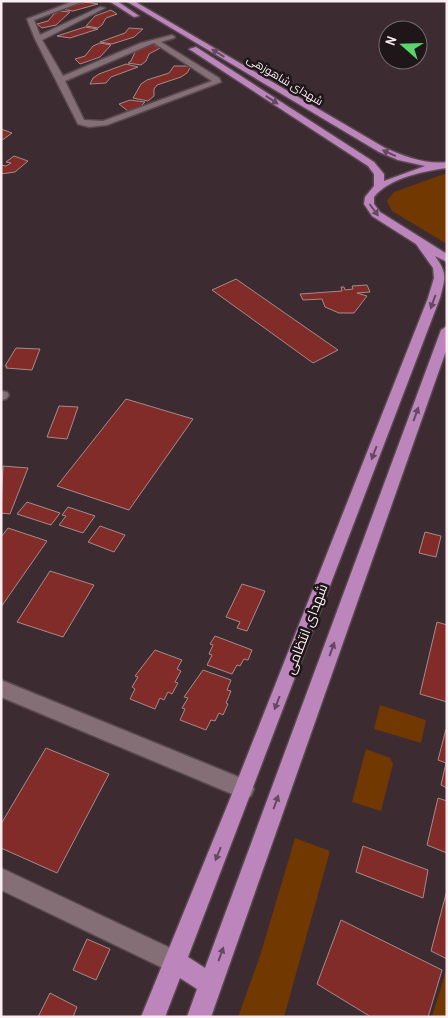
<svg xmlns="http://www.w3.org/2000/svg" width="448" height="1018" font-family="'Archivo Narrow',Cairo,sans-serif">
	<rect width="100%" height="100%" fill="#3d2b32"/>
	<g fill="#723801">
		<polygon points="447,173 447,244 392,211 387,201 394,192"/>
		<polygon points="380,705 426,720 421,743 374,729"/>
		<polygon points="366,749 390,758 393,764 381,811 352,802"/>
		<polygon points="295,838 330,851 284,1017 238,1017 260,956"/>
		<polygon points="447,968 447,1017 432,1017"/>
	</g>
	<g fill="#822c2a" stroke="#a48b89">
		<polygon points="86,2 98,4 73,11 61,9"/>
		<polygon points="111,10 117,14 106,18 102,25 98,28 86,26 95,16"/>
		<polygon points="60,11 70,12 56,25 42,28 37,24 48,21 54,14"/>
		<polygon points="85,27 98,29 70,38 57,36"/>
		<polygon points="129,28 143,29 134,37 112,44 100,42 125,33"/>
		<polygon points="100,43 111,45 100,57 80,64 75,59 85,56 93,46"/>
		<polygon points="153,44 160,48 149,54 146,61 141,65 128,63 131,61 135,52"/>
		<polygon points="126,64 138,67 111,77 106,83 90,84 93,78 99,74"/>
		<polygon points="174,66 189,66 190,68 187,73 181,77 157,85 154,89 154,96 148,101 133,98 141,84 147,80 169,73"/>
		<polygon points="130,100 145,102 140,107 128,111 119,104"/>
		<polygon points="1,129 12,133 1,141"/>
		<polygon points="14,156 28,161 15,172 1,174 1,165 6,166 11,163 6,162"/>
		<polygon points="236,279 338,350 313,363 212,290"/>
		<polygon points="367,285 370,292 357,293 367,296 354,313 339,313 325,307 322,299 303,300 300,294 342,291 341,287 344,287 345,290 353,289 352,286"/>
		<polygon points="16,348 40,349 32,370 6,368 7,366 5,366"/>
		<polygon points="126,399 193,419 129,510 57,486"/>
		<polygon points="59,406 78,407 67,439 47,437"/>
		<polygon points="3,466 28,468 10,514 1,513"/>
		<polygon points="27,502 60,513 51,525 17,514"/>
		<polygon points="68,507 95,516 83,533 59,525 66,516 62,515"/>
		<polygon points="100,526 125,535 114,552 88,542"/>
		<polygon points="8,528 47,541 1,607 1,537"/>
		<polygon points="425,532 441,536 436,557 419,553"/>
		<polygon points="50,571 94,585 63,637 17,622"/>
		<polygon points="242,584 265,591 247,631 237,628 240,622 226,617"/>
		<polygon points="437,622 447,625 447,702 420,694"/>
		<polygon points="215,636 252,650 248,660 244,659 240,666 237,665 232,674 207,665 212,655 209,654 213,645 210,644"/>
		<polygon points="155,650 182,660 177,669 181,671 175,682 178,683 172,694 168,692 164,700 160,698 155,709 130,699 135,689 132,687 138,677 135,676"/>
		<polygon points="203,670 231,680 227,690 231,691 226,703 228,704 223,715 219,713 215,721 211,720 206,730 180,720 185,709 182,708 188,698 184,697"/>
		<polygon points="446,729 447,729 447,788 441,785 446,763 438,760"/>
		<polygon points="46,748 109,774 57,873 1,848 1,824"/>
		<polygon points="438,798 447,801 447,853 427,845"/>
		<polygon points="363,846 428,870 423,898 356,872"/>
		<polygon points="447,890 447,959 431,951"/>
		<polygon points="341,920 442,970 428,1017 371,1017 317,984"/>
		<polygon points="87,939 110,949 96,980 73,970"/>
		<polygon points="50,993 77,1007 73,1017 38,1017"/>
	</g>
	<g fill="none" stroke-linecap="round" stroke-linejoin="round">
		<g stroke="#58484e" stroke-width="3">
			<g id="minor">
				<path d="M 74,1 L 84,1 L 34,20 L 40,35 L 100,7 L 105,8 L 42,40 L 63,76 L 141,43 L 172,35 L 175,37 L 174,38 L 161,42 L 219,78 L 221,82 L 107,125 L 89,127 L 78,124 L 35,39 L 27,19 ZM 154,43 L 212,81 L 103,121 L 84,120 L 65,81 Z"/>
				<polygon points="1,391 7,392 9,395 6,399 1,400"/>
				<polygon points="1,680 251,782 254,789 251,796 244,799 1,697"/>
				<polygon points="1,868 183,954 186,962 183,970 175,973 167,970 1,890"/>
			</g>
		</g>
		<g stroke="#58484e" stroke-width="3">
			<g id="major">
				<polygon points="109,1 117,1 139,16 134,17"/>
				<path d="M 126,1 L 134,1 L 385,148 C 404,156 426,165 447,162 L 447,168 C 424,171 389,178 374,197 L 374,204 L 380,212 L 447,254 L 447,262 L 435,256 C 448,274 445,278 440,298 L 188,957 L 205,968 L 441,330 L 447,326 L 447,348 L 211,1017 L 187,1017 L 197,989 L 180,978 L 165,1017 L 141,1017 L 234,789 L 428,298 L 434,278 L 433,268 L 416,244 L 372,216 L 364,204 L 365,197 L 374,186 L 374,174 L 368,166 L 189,49 L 196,47 L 374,162 L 384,174 L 384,181 L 425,166 L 398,160 L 379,152 Z"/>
			</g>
		</g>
		<use href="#minor" fill="#856f77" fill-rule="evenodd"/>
		<use href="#major" fill="#bc85bb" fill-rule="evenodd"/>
	</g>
	<defs><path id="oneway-solid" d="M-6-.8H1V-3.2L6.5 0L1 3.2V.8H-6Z" transform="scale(1.25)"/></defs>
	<g fill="#664862">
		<use href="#oneway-solid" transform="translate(218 53) rotate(-149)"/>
		<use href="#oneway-solid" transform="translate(272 100) rotate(33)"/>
		<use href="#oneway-solid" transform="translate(389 153) rotate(-156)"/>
		<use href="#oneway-solid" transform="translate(374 210) rotate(53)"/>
		<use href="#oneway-solid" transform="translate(433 302) rotate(110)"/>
		<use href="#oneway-solid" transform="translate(416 414) rotate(-70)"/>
		<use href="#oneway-solid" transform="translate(374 453) rotate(111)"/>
		<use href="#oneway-solid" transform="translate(332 649) rotate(-70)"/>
		<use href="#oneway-solid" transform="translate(277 703) rotate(111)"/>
		<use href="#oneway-solid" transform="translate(276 802) rotate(-70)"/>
		<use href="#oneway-solid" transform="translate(218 854) rotate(112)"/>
		<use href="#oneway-solid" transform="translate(221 954) rotate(-70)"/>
	</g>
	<g text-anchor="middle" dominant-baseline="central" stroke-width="5" stroke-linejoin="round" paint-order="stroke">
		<g font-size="11" fill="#fbeef2" stroke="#1f1619">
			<text transform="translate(285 80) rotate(31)">شهدای شاهوزهی</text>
		</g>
		<g font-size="14" fill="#fbeef2" stroke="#1f1619">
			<text transform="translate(306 629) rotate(-69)">شهدای انتظامی</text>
		</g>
	</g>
	<rect width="448" height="1018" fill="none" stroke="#fbeef2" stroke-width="5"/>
	<g transform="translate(403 45) rotate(290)"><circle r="24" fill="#1f1619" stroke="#776c70"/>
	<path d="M0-4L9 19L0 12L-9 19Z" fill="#5ad56e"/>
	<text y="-8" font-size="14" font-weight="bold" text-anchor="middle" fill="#fbeef2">N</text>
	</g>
</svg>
